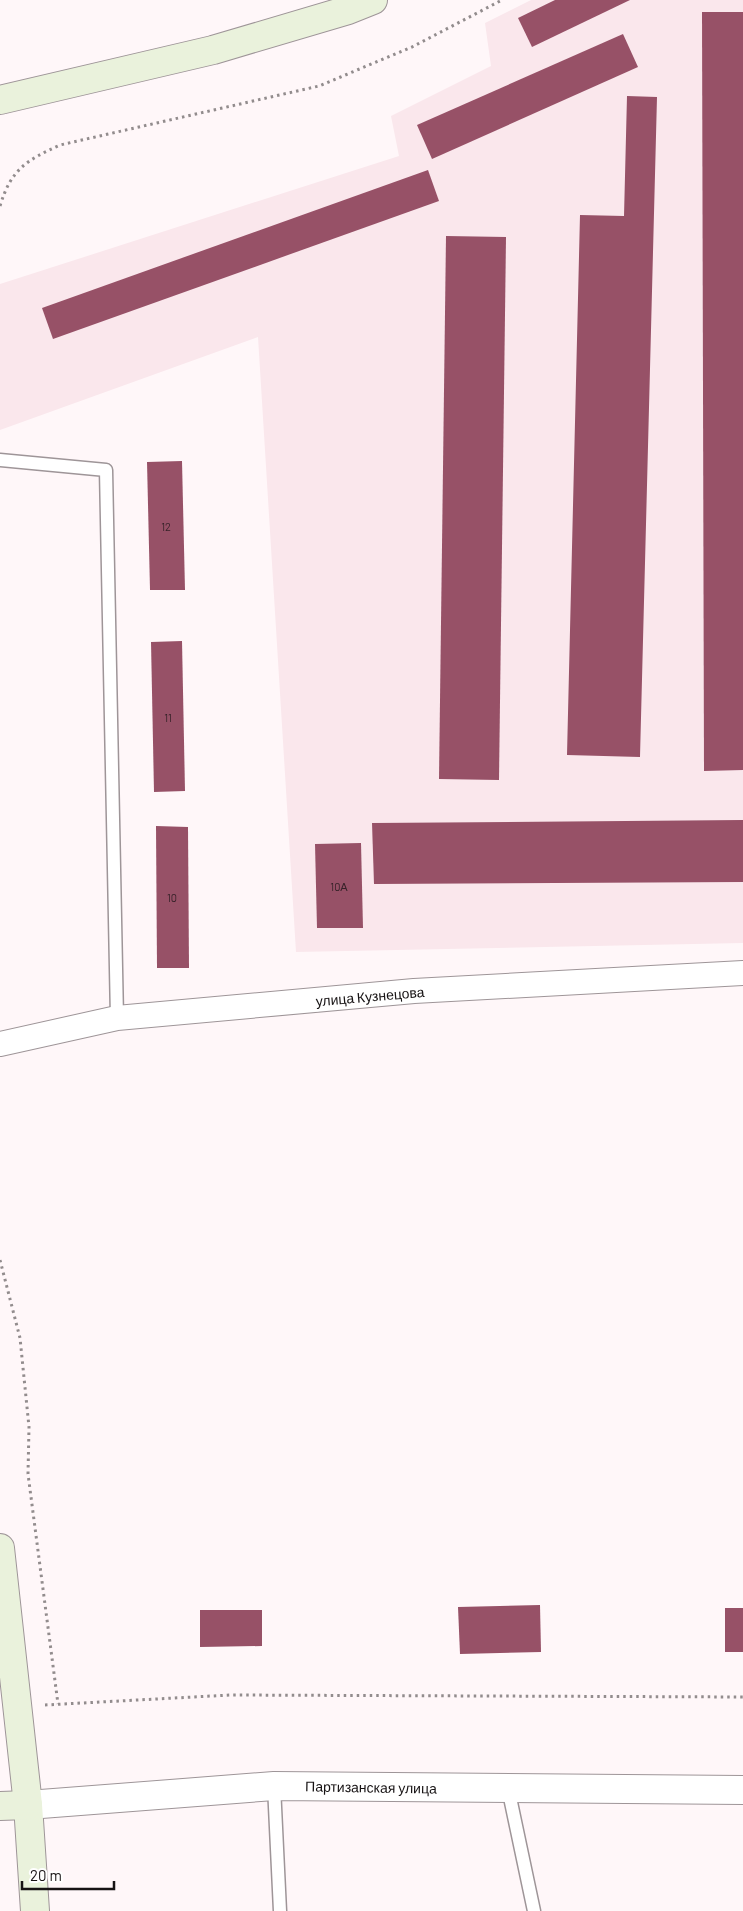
<svg xmlns="http://www.w3.org/2000/svg" width="743" height="1911" font-family="Barlow,sans-serif">
	<rect width="100%" height="100%" fill="#fff7f9"/>
	<polygon fill="#fae7ec" points="531,0 743,0 743,943 296,952 258,337 0,430 0,284 399,156 391,116 491,66 485,23"/>
	<g fill="#975167">
		<polygon points="555,0 630,0 532,47 518,18"/>
		<polygon points="702,12 743,12 743,770 704,771"/>
		<polygon points="623,34 638,67 432,159 417,125"/>
		<polygon points="627,96 657,97 640,757 567,755 580,215 624,216"/>
		<polygon points="428,170 439,201 53,339 42,308"/>
		<polygon points="446,236 506,237 499,780 439,779"/>
		<polygon points="182,461 185,590 150,590 147,462"/>
		<polygon points="182,641 185,791 154,792 151,642"/>
		<polygon points="743,820 743,882 374,884 372,823"/>
		<polygon points="156,826 188,827 189,968 157,968"/>
		<polygon points="361,843 363,928 317,928 315,844"/>
		<polygon points="540,1605 541,1652 460,1654 458,1607"/>
		<rect x="725" y="1608" width="18" height="44"/>
		<polygon points="200,1610 262,1610 262,1646 200,1647"/>
	</g>
	<g fill="none" stroke-linecap="round" stroke-linejoin="round">
		<g stroke="#9e9598" stroke-width="15">
			<g id="service">
				<polyline points="0,460 106,470 117,1018"/>
				<polyline points="274,1786 280,1911"/>
				<polyline points="508,1788 534,1911"/>
			</g>
		</g>
		<g stroke="#9e9598" stroke-width="26">
			<polyline id="minor" points="0,1044 117,1018 414,991 743,973"/>
		</g>
		<g stroke="#9e9598" stroke-width="30">
			<polyline id="tertiary" points="28,1805 274,1786 743,1790"/>
		</g>
		<g stroke="#9e9598" stroke-width="30">
			<g id="secondary">
				<polyline points="0,100 213,50 348,10 373,0"/>
				<polyline points="0,1548 28,1805 35,1911"/>
				<polyline points="0,1806 28,1805"/>
			</g>
		</g>
		<g stroke="#928c8d" stroke-width="3" stroke-dasharray="2.5 4" stroke-linecap="butt">
			<path d="M 0,206 C 11,169 27,160 60,145 L 319,86 L 412,47 L 502,0"/>
			<polyline points="0,1260 20,1338 29,1427 28,1474 58,1704"/>
			<polyline points="45,1705 230,1695 743,1697"/>
		</g>
		<use href="#service" stroke="#fff" stroke-width="12"/>
		<use href="#minor" stroke="#fff" stroke-width="24"/>
		<use href="#tertiary" stroke="#fff" stroke-width="28"/>
		<use href="#secondary" stroke="#eaf2dc" stroke-width="28"/>
	</g>
	<g text-anchor="middle" dominant-baseline="central" stroke-width="4.5" stroke-linejoin="round" paint-order="stroke">
		<g font-size="11" fill="#372229">
			<text x="166" y="526">12</text>
			<text x="168" y="717">11</text>
			<text x="339" y="886">10А</text>
			<text x="172" y="897">10</text>
		</g>
		<g font-size="14" fill="#171314" stroke="#fff">
			<text transform="translate(370 996) rotate(-5)">улица Кузнецова</text>
			<text transform="translate(371 1787) rotate(1)">Партизанская улица</text>
		</g>
	</g>
	<path d="M22 1881v8h92v-8" fill="none" stroke="#171314" stroke-width="2.5"/>
	<text x="30" y="1881" font-size="15" fill="#171314" stroke="#ffffff" stroke-width="4" paint-order="stroke">20 m</text>
</svg>
